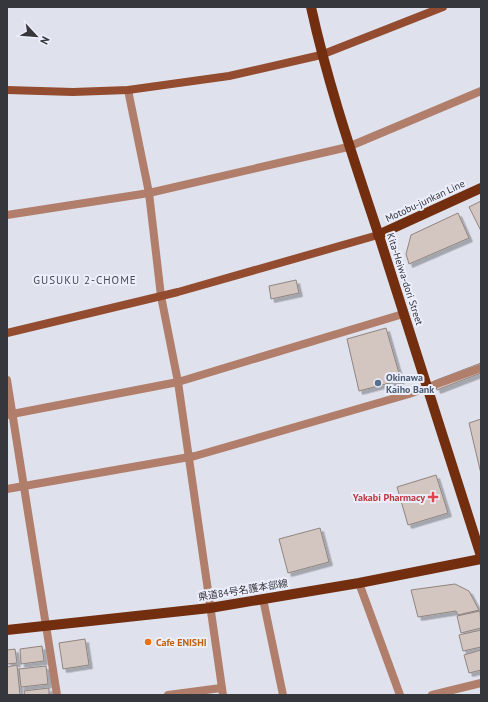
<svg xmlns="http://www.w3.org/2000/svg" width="488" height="702" font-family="'PT Sans','Noto Sans JP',sans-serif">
	<defs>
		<filter id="shadow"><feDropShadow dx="3.5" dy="3.5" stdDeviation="0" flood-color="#0004"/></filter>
	</defs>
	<rect width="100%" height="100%" fill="#dfe2ed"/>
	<g fill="#d3c6c1" stroke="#90847f" filter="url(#shadow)">
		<polygon points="481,201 481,231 469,207"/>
		<polygon points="458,213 469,238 409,264 406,254 411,235"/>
		<polygon points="296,280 299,293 271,299 269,286"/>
		<polygon points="386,328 401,380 359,391 347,339"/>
		<polygon points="481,363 481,373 437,390 434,381"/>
		<polygon points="481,419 481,474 469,423"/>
		<polygon points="436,475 448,513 408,525 397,487"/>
		<polygon points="320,528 329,562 288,573 279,539"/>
		<polygon points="455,584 469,591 479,610 458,615 456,611 418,617 411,590"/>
		<polygon points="480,611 481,628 461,633 457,616"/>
		<polygon points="481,630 481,647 463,651 459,635"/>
		<polygon points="85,639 89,665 63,669 59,643"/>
		<polygon points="42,646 44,661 21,664 20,649"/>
		<polygon points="15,649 17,663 7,664 7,650"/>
		<polygon points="481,650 481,670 469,673 464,655"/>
		<polygon points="17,665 20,695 7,695 7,667"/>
		<polygon points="46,666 48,684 21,687 19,669"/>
		<polygon points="49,688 49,695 25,695 24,691"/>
	</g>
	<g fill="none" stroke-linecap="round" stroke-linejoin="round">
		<polyline stroke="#b07e6a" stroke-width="8" points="263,599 283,695"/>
		<g stroke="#b07e6a" stroke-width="8">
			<polyline points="128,90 149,193 161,296 178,382 223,695"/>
			<polyline points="7,215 149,193 348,147 481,91"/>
			<polyline points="7,380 57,695"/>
			<polyline points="7,415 178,382 403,314"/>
			<polyline points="7,489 195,456 409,394 481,368"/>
			<polyline points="359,583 400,695"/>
			<polyline points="168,695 221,688"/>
			<polyline points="432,695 481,683"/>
		</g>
		<g stroke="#934c2f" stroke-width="8">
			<polyline points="7,90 73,92 128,90 229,76 321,55 443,7"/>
			<polyline points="7,333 178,292 378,235"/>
		</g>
		<g stroke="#722e0f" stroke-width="10">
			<path d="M 311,7 C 328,85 354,160 379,236 C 413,342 447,449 481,556"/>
			<polyline points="378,235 481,188"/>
			<polyline points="7,630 210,608 359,583 481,559"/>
		</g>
	</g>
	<circle fill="#5c6f8a" stroke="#eceffb" stroke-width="1.5" cx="378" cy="383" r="4"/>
	<path fill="#e0444e" stroke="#eceffb" stroke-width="1.5" d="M431 491h4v4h4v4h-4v4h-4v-4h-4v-4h4z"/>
	<circle fill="#e8710a" stroke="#eceffb" stroke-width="1.5" cx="148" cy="642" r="4"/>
	<g text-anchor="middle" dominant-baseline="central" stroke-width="4" stroke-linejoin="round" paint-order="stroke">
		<g font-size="10" fill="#36373c" stroke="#eceffb">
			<text transform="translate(425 201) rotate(-25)">Motobu-junkan Line</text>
			<text transform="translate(405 279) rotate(72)">Kita-Heiwa-dori Street</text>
			<text transform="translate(243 590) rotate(-9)">県道84号名護本部線</text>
		</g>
		<g font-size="10" font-weight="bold" fill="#4e5e75" stroke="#eceffb" text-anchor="start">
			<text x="386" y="377">Okinawa<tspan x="386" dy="12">Kaiho Bank</tspan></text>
		</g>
		<g font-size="10" font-weight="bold" fill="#be3a42" stroke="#eceffb" text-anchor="end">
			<text x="425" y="497">Yakabi Pharmacy</text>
		</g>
		<g font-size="10" font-weight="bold" fill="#c56008" stroke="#eceffb" text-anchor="start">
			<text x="156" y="642">Cafe ENISHI</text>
		</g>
		<g font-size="11" letter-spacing="1" fill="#474a53" stroke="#eceffb">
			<text x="85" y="280">GUSUKU 2-CHOME</text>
		</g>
	</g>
	<rect width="488" height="702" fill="none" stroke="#36373c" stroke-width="16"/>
	<g transform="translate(36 36) rotate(116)" stroke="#eceffb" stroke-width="3" paint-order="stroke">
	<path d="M0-3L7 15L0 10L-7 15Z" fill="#36373c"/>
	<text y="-6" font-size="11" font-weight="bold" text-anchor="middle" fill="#36373c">N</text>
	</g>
</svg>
